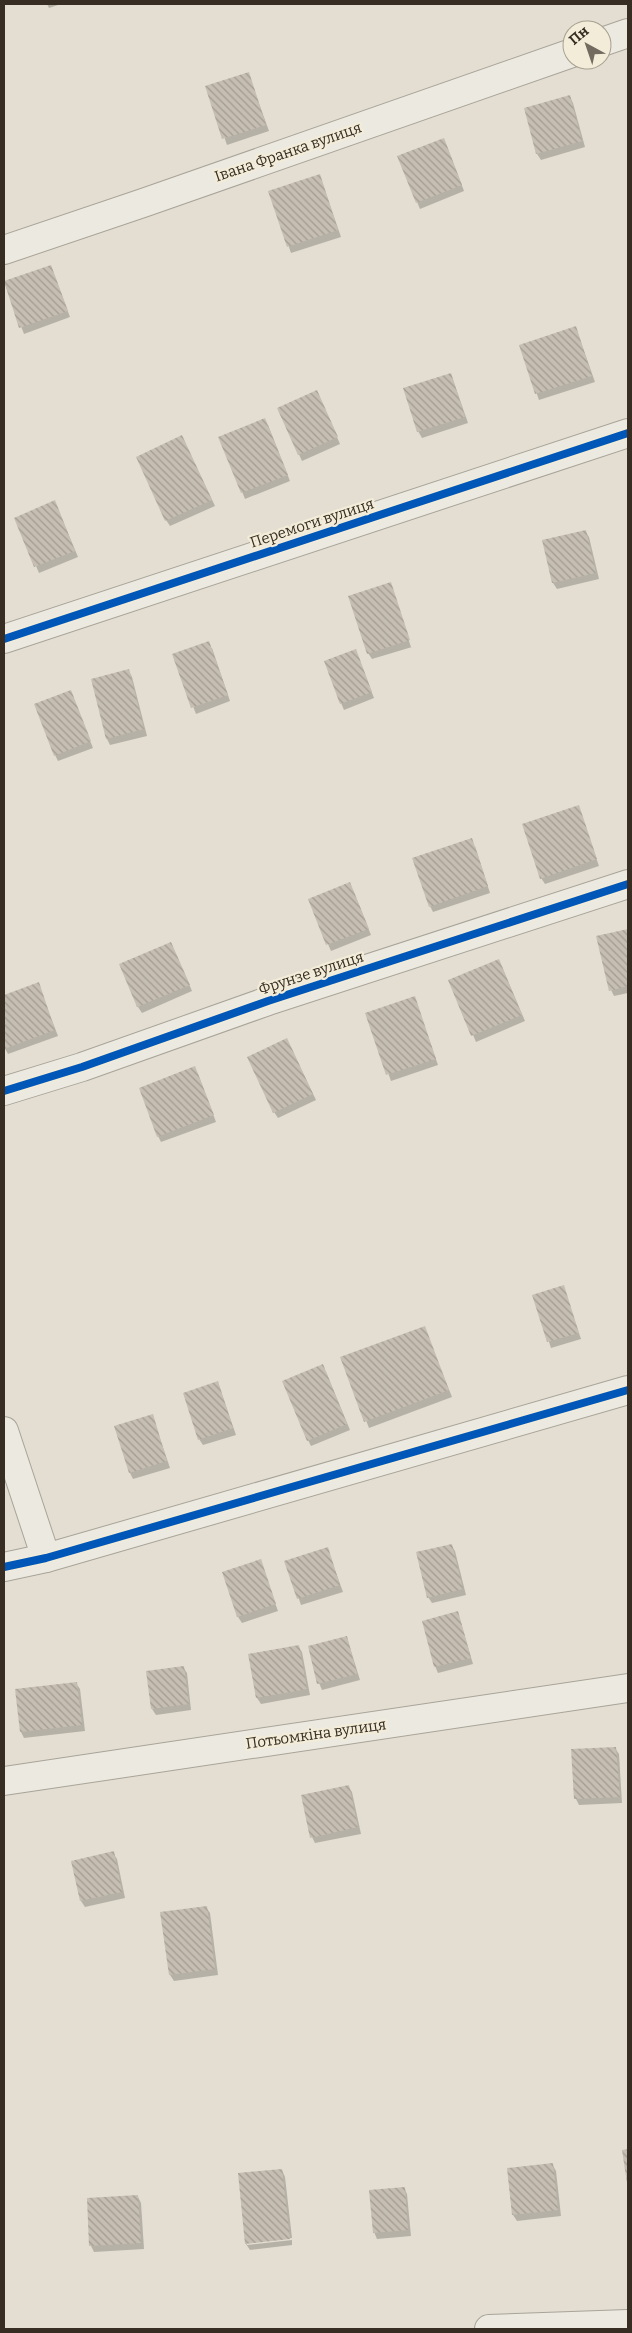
<svg xmlns="http://www.w3.org/2000/svg" width="632" height="2333" font-family="Bitter,serif">
	<defs>
		<pattern id="building-back-hatch" width="6" height="6" patternUnits="userSpaceOnUse" patternTransform="scale(1.25)"><rect width="6" height="6" fill="#c6beb2"/><path d="M-1 5l2 2M0 0l6 6M5-1l2 2" fill="none" stroke="#a29b90"/></pattern>
	</defs>
	<rect width="100%" height="100%" fill="#e3ded1"/>
	<g fill="#0003">
		<polygon points="47,4 61,4 49,8"/>
		<polygon points="248,73 269,131 227,145 207,87"/>
		<polygon points="570,97 573,103 585,147 541,160 537,154"/>
		<polygon points="444,139 464,191 420,209 417,202"/>
		<polygon points="320,176 341,237 291,253 270,192"/>
		<polygon points="51,266 70,317 24,334 4,282"/>
		<polygon points="576,328 595,382 539,400 520,346"/>
		<polygon points="451,374 468,423 422,438 418,431"/>
		<polygon points="320,398 340,444 302,461 278,409"/>
		<polygon points="268,425 290,481 245,499 220,437"/>
		<polygon points="185,443 215,506 170,526 166,520"/>
		<polygon points="55,502 78,557 39,573 16,518"/>
		<polygon points="585,531 589,537 599,579 557,589 553,583 543,541"/>
		<polygon points="391,588 411,647 412,647 372,659 368,653"/>
		<polygon points="212,648 230,701 196,714 173,655"/>
		<polygon points="356,651 374,698 344,710 341,703"/>
		<polygon points="129,671 132,677 147,736 110,745 107,739 92,680"/>
		<polygon points="70,691 93,748 58,761 55,755"/>
		<polygon points="578,807 599,866 545,884 541,878"/>
		<polygon points="475,846 490,893 433,912 430,906"/>
		<polygon points="353,890 371,935 331,951 309,900"/>
		<polygon points="628,930 628,993 614,996 611,990 598,937"/>
		<polygon points="171,943 192,991 142,1013 138,1007"/>
		<polygon points="502,967 525,1021 476,1042 450,981"/>
		<polygon points="38,984 58,1036 8,1054 4,1047 4,996"/>
		<polygon points="414,997 438,1065 391,1081 367,1014"/>
		<polygon points="290,1046 316,1100 278,1118 274,1112"/>
		<polygon points="198,1074 216,1122 161,1142 158,1136"/>
		<polygon points="563,1286 581,1339 551,1348 534,1295"/>
		<polygon points="424,1327 452,1397 369,1428 341,1358"/>
		<polygon points="326,1372 350,1430 311,1446 308,1440"/>
		<polygon points="218,1383 236,1435 203,1445 199,1439"/>
		<polygon points="152,1415 170,1468 133,1479 130,1473"/>
		<polygon points="451,1545 455,1551 466,1595 432,1603 428,1597"/>
		<polygon points="327,1548 343,1592 301,1605 286,1561"/>
		<polygon points="260,1561 278,1611 242,1623 238,1617"/>
		<polygon points="458,1613 473,1664 438,1673 435,1666"/>
		<polygon points="347,1638 360,1680 322,1690 319,1683"/>
		<polygon points="298,1646 302,1652 310,1695 261,1704 257,1698"/>
		<polygon points="183,1667 187,1673 191,1710 156,1715 152,1709"/>
		<polygon points="76,1683 80,1689 85,1731 24,1738 21,1732"/>
		<polygon points="615,1748 619,1754 622,1803 579,1805 576,1799 572,1751"/>
		<polygon points="348,1786 352,1792 361,1834 315,1843 312,1837"/>
		<polygon points="113,1853 117,1859 125,1898 85,1907 81,1901 73,1862"/>
		<polygon points="206,1907 210,1913 218,1975 174,1981 170,1975 162,1913"/>
		<polygon points="552,2164 556,2171 561,2216 517,2221 513,2215 508,2169"/>
		<polygon points="282,2170 285,2177 292,2238 247,2243 247,2245 292,2240 292,2245 250,2250 246,2244 239,2175"/>
		<polygon points="404,2188 407,2194 411,2236 377,2239 374,2232"/>
		<polygon points="138,2197 141,2203 144,2249 94,2252 91,2246 88,2199"/>
	</g>
	<g fill="url(#building-back-hatch)">
		<polygon points="249,72 266,125 222,139 205,86"/>
		<polygon points="570,95 582,141 536,154 524,108"/>
		<polygon points="444,138 462,185 416,203 397,156"/>
		<polygon points="320,174 338,230 287,247 268,191"/>
		<polygon points="51,265 68,311 19,328 4,281"/>
		<polygon points="576,326 592,376 535,394 519,345"/>
		<polygon points="451,373 465,417 417,432 403,388"/>
		<polygon points="317,390 338,437 298,455 277,408"/>
		<polygon points="265,418 288,475 241,493 218,437"/>
		<polygon points="182,435 212,500 165,521 136,457"/>
		<polygon points="55,500 75,551 34,567 14,518"/>
		<polygon points="586,530 596,573 552,583 542,540"/>
		<polygon points="391,582 410,640 367,654 348,596"/>
		<polygon points="209,641 228,695 191,708 172,654"/>
		<polygon points="356,649 372,692 340,704 324,661"/>
		<polygon points="129,669 144,729 106,739 91,679"/>
		<polygon points="71,690 91,741 54,756 34,704"/>
		<polygon points="579,805 597,859 540,879 522,824"/>
		<polygon points="472,838 488,886 429,907 412,858"/>
		<polygon points="350,882 369,929 326,945 308,899"/>
		<polygon points="628,929 628,986 609,991 596,936"/>
		<polygon points="171,942 190,985 137,1007 119,964"/>
		<polygon points="499,959 522,1015 471,1036 448,980"/>
		<polygon points="39,982 55,1030 4,1049 4,995"/>
		<polygon points="415,996 436,1059 386,1075 365,1013"/>
		<polygon points="287,1038 313,1094 273,1113 247,1057"/>
		<polygon points="195,1066 214,1115 157,1137 139,1088"/>
		<polygon points="564,1285 579,1333 547,1342 532,1295"/>
		<polygon points="425,1326 449,1390 364,1422 340,1357"/>
		<polygon points="323,1364 347,1424 307,1441 282,1381"/>
		<polygon points="218,1381 233,1428 198,1440 183,1393"/>
		<polygon points="153,1414 167,1461 129,1473 114,1426"/>
		<polygon points="452,1544 463,1589 427,1598 416,1552"/>
		<polygon points="328,1547 340,1585 297,1599 284,1561"/>
		<polygon points="261,1559 276,1604 237,1617 222,1572"/>
		<polygon points="458,1611 471,1658 434,1667 422,1621"/>
		<polygon points="347,1636 357,1674 317,1684 308,1646"/>
		<polygon points="299,1645 307,1689 256,1698 248,1654"/>
		<polygon points="184,1666 189,1704 151,1709 146,1671"/>
		<polygon points="77,1682 82,1725 20,1732 15,1689"/>
		<polygon points="616,1747 620,1797 574,1799 571,1749"/>
		<polygon points="349,1785 358,1827 310,1838 301,1795"/>
		<polygon points="114,1851 122,1892 80,1901 71,1861"/>
		<polygon points="207,1906 215,1969 169,1975 160,1912"/>
		<polygon points="628,2149 628,2183 627,2183 622,2150"/>
		<polygon points="553,2163 558,2210 512,2215 507,2168"/>
		<polygon points="282,2169 290,2239 245,2244 238,2173"/>
		<polygon points="405,2187 408,2230 373,2233 369,2190"/>
		<polygon points="138,2195 141,2243 89,2246 87,2198"/>
	</g>
	<g fill="none" stroke-linecap="round" stroke-linejoin="round">
		<g stroke="#a9a499" stroke-width="30">
			<g id="street">
				<polyline points="602,42 628,33"/>
				<polyline points="4,250 143,203 572,53"/>
				<polyline points="4,639 628,433"/>
				<polyline points="4,1091 82,1067 268,1001 628,884"/>
				<polyline points="4,1431 46,1558"/>
				<polyline points="4,1567 46,1558 628,1390"/>
				<polyline points="4,1781 628,1688"/>
				<polyline points="489,2329 628,2324"/>
			</g>
		</g>
		<use href="#street" stroke="#ece9e1" stroke-width="28"/>
		<g stroke="#f2ecd9" stroke-width="11">
			<g id="cycleway">
				<polyline points="4,639 628,433"/>
				<polyline points="4,1091 82,1067 268,1001 628,884"/>
				<polyline points="4,1567 46,1558 628,1390"/>
			</g>
		</g>
		<use href="#cycleway" stroke="#0057b8" stroke-width="8"/>
	</g>
	<g text-anchor="middle" dominant-baseline="central" stroke-width="4.5" stroke-linejoin="round" paint-order="stroke">
		<g font-size="15" fill="#372d22" stroke="#f2ecd9">
			<text transform="translate(288 152) rotate(-19)">Івана Франка вулиця</text>
			<text transform="translate(312 523) rotate(-18)">Перемоги вулиця</text>
			<text transform="translate(311 973) rotate(-18)">Фрунзе вулиця</text>
			<text transform="translate(316 1734) rotate(-8)">Потьомкіна вулиця</text>
		</g>
	</g>
	<rect width="632" height="2333" fill="none" stroke="#372d22" stroke-width="10"/>
	<g transform="translate(587 45) rotate(320)"><circle r="24" fill="#f2ecd9" stroke="#a7a090"/>
	<path d="M0-4L9 19L0 12L-9 19Z" fill="#736b5f"/>
	<text y="-8" font-size="14" font-weight="bold" text-anchor="middle" fill="#372d22">Пн</text>
	</g>
</svg>
